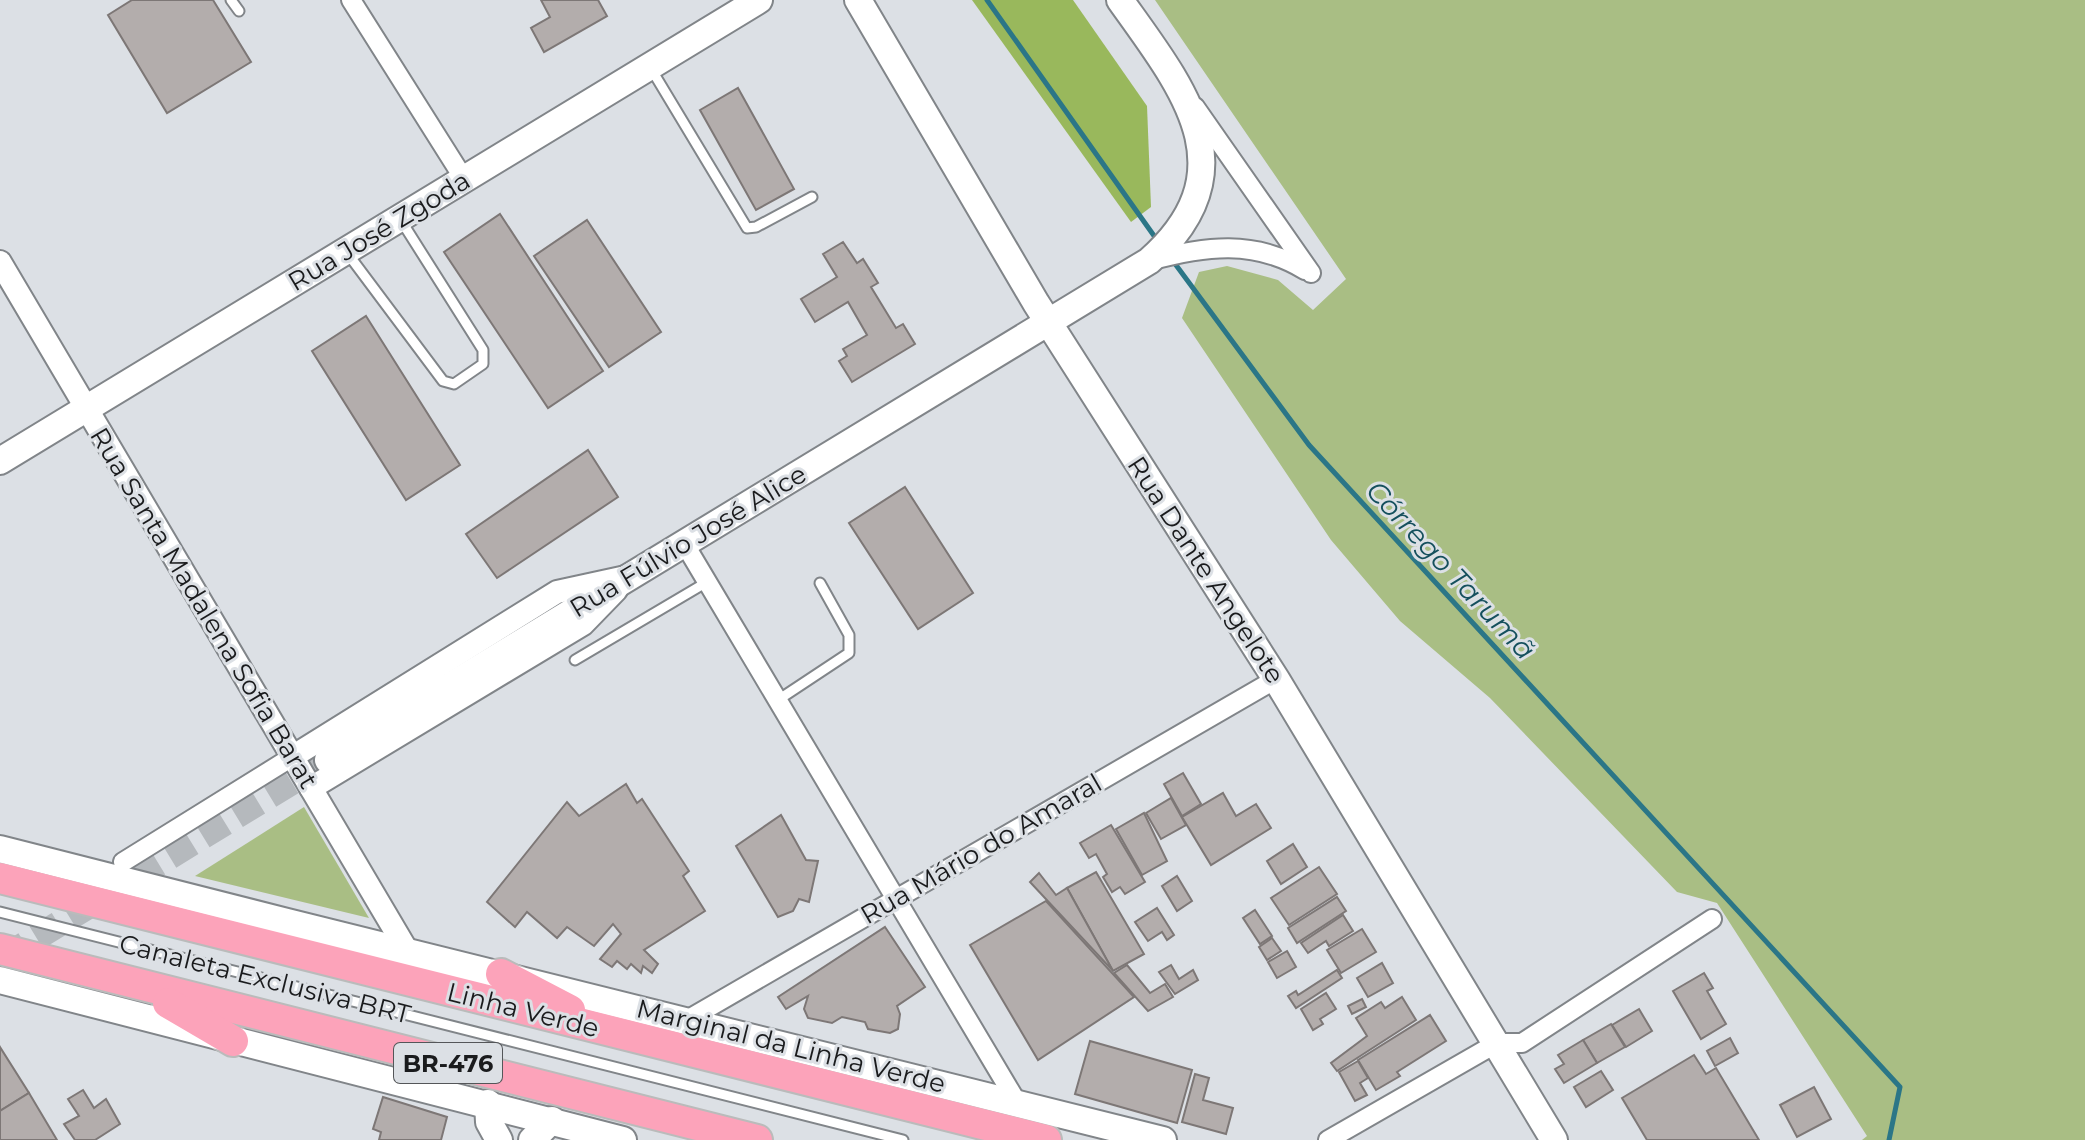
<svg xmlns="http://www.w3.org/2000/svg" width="2085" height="1140" font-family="Montserrat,sans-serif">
	<rect width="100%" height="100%" fill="#dce0e5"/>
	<g fill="#a9be84">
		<polygon points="1155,0 2085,0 2085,1140 1862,1140 1867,1136 1717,903 1677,892 1490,698 1400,621 1331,540 1182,318 1199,272 1227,266 1278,280 1313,310 1346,279"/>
		<polygon points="304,807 369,918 195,876"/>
	</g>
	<polygon fill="#99b85c" points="972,0 1073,0 1147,106 1151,207 1131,222"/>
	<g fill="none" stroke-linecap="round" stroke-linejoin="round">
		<g stroke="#2b7687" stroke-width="5">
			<polyline points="987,0 1157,240"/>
			<polyline points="1173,261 1309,445 1900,1087 1889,1140"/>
		</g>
	</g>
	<g fill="#b3adac" stroke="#7d7776" stroke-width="2">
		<polygon points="132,0 213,0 251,62 167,113 108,15"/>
		<polygon points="541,0 598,0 607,16 544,52 531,28 550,17"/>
		<polygon points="738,88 794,189 756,210 700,110"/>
		<polygon points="500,214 603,371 548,408 444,252"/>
		<polygon points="587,220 661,332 609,367 534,256"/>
		<polygon points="843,242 857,263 863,259 878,283 871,287 896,328 903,324 915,344 852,382 839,361 847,356 843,349 867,335 848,302 815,322 801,299 837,277 823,254"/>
		<polygon points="366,316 460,465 406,500 312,351"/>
		<polygon points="588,450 618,497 497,578 466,534"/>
		<polygon points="905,487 973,593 918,629 849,523"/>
		<polygon points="1183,773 1201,804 1182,816 1164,784"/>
		<polygon points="626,784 637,803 642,799 689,871 683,876 705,911 644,950 658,964 652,973 643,966 641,973 631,964 627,969 617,961 612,967 600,959 621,934 613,924 594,946 567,927 557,938 527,912 515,927 487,902 567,802 579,816"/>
		<polygon points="1223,793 1236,816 1256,804 1271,828 1211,865 1182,817"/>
		<polygon points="1171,798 1186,825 1161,839 1146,813"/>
		<polygon points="1144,813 1167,861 1142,875 1116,829"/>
		<polygon points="781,815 806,860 818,861 809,902 799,899 793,911 778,917 736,846"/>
		<polygon points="1111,825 1145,882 1125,894 1120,887 1112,892 1103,877 1107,874 1096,854 1089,858 1080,843"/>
		<polygon points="1293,844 1307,867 1281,884 1267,861"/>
		<polygon points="1319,867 1337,894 1289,925 1271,898"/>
		<polygon points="1096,872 1144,954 1113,971 1067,888"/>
		<polygon points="1039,873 1056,895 1067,888 1113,971 1030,882"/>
		<polygon points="1177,876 1192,901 1177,911 1162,886"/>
		<polygon points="1337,897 1346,911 1297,943 1288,928"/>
		<polygon points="1046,901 1134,997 1038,1060 970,945"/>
		<polygon points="1157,908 1174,935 1167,940 1162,932 1148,941 1135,922"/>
		<polygon points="1255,910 1272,936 1260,944 1243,918"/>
		<polygon points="1343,915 1353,931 1329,946 1326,941 1308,953 1301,943"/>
		<polygon points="885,927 925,987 897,1006 900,1014 898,1029 890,1033 868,1029 865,1022 842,1017 832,1023 808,1018 804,1009 808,996 786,1009 778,997"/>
		<polygon points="1362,929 1376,952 1341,973 1327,950"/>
		<polygon points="1272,938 1281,951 1267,960 1259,947"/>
		<polygon points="1287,951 1296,967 1277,978 1268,962"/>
		<polygon points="1382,963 1393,983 1368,997 1357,978"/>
		<polygon points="1127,965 1150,993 1165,984 1173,997 1148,1011 1114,973"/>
		<polygon points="1171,965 1179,979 1193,970 1198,980 1175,994 1159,972"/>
		<polygon points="1337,970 1342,978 1296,1008 1288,996 1296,991 1298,995"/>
		<polygon points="1704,973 1713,988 1707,991 1726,1024 1701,1039 1673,991"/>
		<polygon points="1326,993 1336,1009 1320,1019 1323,1024 1313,1030 1301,1009"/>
		<polygon points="1402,997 1416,1020 1337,1071 1331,1063 1367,1036 1356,1018 1381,1002 1385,1008"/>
		<polygon points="1362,999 1366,1007 1352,1014 1348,1006"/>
		<polygon points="1639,1009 1652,1031 1626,1047 1612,1025"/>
		<polygon points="1430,1015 1446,1041 1397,1072 1400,1076 1376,1090 1358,1060"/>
		<polygon points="1611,1024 1625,1047 1597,1063 1583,1040"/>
		<polygon points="1730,1038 1738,1053 1715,1066 1707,1051"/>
		<polygon points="1583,1040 1597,1063 1564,1083 1555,1069 1564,1064 1558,1055"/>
		<polygon points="1090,1041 1192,1070 1177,1123 1075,1094"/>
		<polygon points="0,1047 29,1093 0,1111"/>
		<polygon points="1694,1055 1706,1074 1716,1068 1759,1140 1647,1140 1622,1098"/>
		<polygon points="1358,1061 1368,1078 1360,1083 1367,1095 1355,1101 1339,1072"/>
		<polygon points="1601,1071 1613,1090 1586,1107 1574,1087"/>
		<polygon points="1195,1074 1209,1078 1203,1100 1233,1108 1226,1134 1182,1122"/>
		<polygon points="1814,1087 1831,1119 1797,1137 1780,1105"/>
		<polygon points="83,1090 94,1108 106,1099 120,1124 95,1140 75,1140 64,1124 79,1116 68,1099"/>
		<polygon points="29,1093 57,1140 0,1140 0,1111"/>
		<polygon points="383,1097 447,1117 441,1140 379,1140 381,1132 373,1129"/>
	</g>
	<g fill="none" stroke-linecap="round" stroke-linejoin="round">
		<polyline stroke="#b5b9bd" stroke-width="26" stroke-dasharray="26 13" stroke-linecap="butt" points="3,958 328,760"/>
		<g stroke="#818589" stroke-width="13">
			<g id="service">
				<polyline points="231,0 239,11"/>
				<polyline points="650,67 747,228 756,227 812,197"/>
				<polyline points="348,254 443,381 454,384 483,364 483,350 402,222"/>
				<polyline points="575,660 707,582"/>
				<polyline points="778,700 849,653 849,635 820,583"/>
				<polyline points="0,912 903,1140"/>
			</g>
		</g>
		<g stroke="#818589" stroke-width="22">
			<g id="minor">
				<polyline points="351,0 464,179"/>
				<polyline points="1195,107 1311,273"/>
				<path d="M 1149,261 C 1205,246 1254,239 1305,270"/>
				<polyline points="684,543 1018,1104"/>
				<polyline points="123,862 292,757"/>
				<polyline points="687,1020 1276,679"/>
				<polyline points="1328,1140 1497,1043 1522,1043 1712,919"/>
			</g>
		</g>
		<g stroke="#818589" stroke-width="26">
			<g id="tertiary">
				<polyline points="0,262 409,954"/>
				<polyline points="292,757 557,592 626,577"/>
				<polyline points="311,788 583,624 616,590"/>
			</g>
		</g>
		<g stroke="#818589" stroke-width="30">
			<g id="secondary">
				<polyline points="858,0 1036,303 1276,679 1554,1140"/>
				<polyline points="0,461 759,0"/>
				<path d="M 328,760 L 1149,261 C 1252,170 1182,87 1120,0"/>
				<path d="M 0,849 C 387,949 776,1042 1163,1140"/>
				<polyline points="0,980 623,1140"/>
				<polyline points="488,1103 489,1122 499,1140"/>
				<polyline points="532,1140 552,1120"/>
			</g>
		</g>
		<g stroke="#babbbb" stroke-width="34">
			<g id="trunk">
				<polyline points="0,878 1046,1140"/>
				<polyline points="0,949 757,1140"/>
				<polyline points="501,974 570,1010"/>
				<polyline points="168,1003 233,1041"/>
			</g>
		</g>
		<use href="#service" stroke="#fff" stroke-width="9"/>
		<use href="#minor" stroke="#fff" stroke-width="18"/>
		<use href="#tertiary" stroke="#fff" stroke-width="22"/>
		<use href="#secondary" stroke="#fff" stroke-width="26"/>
		<use href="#trunk" stroke="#fca3ba" stroke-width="30"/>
	</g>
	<g text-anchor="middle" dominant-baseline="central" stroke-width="6" stroke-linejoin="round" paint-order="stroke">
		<rect fill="#dce0e5" stroke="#545659" stroke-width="2" x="394" y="1043" width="108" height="40" rx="6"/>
		<g font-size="24" font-weight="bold" fill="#1a1b1d">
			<text x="448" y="1063">BR-476</text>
		</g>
		<g font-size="26" fill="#1a1b1d" stroke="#dce0e5">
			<text transform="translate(379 231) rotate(-31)">Rua José Zgoda</text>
			<text transform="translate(688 541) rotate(-31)">Rua Fúlvio José Alice</text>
			<text transform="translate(1206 570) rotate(57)">Rua Dante Angelote</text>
			<text transform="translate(204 608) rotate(59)">Rua Santa Madalena Sofia Barat</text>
			<text transform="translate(981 849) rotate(-30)">Rua Mário do Amaral</text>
			<text transform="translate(265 979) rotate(14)">Canaleta Exclusiva BRT</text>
			<text transform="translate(523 1010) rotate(14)">Linha Verde</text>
			<text transform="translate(791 1046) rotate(14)">Marginal da Linha Verde</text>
		</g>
		<g font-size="28" font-style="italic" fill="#15505d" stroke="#dce0e5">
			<text transform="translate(1451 570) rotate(47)">Córrego Tarumã</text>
		</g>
	</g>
</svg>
